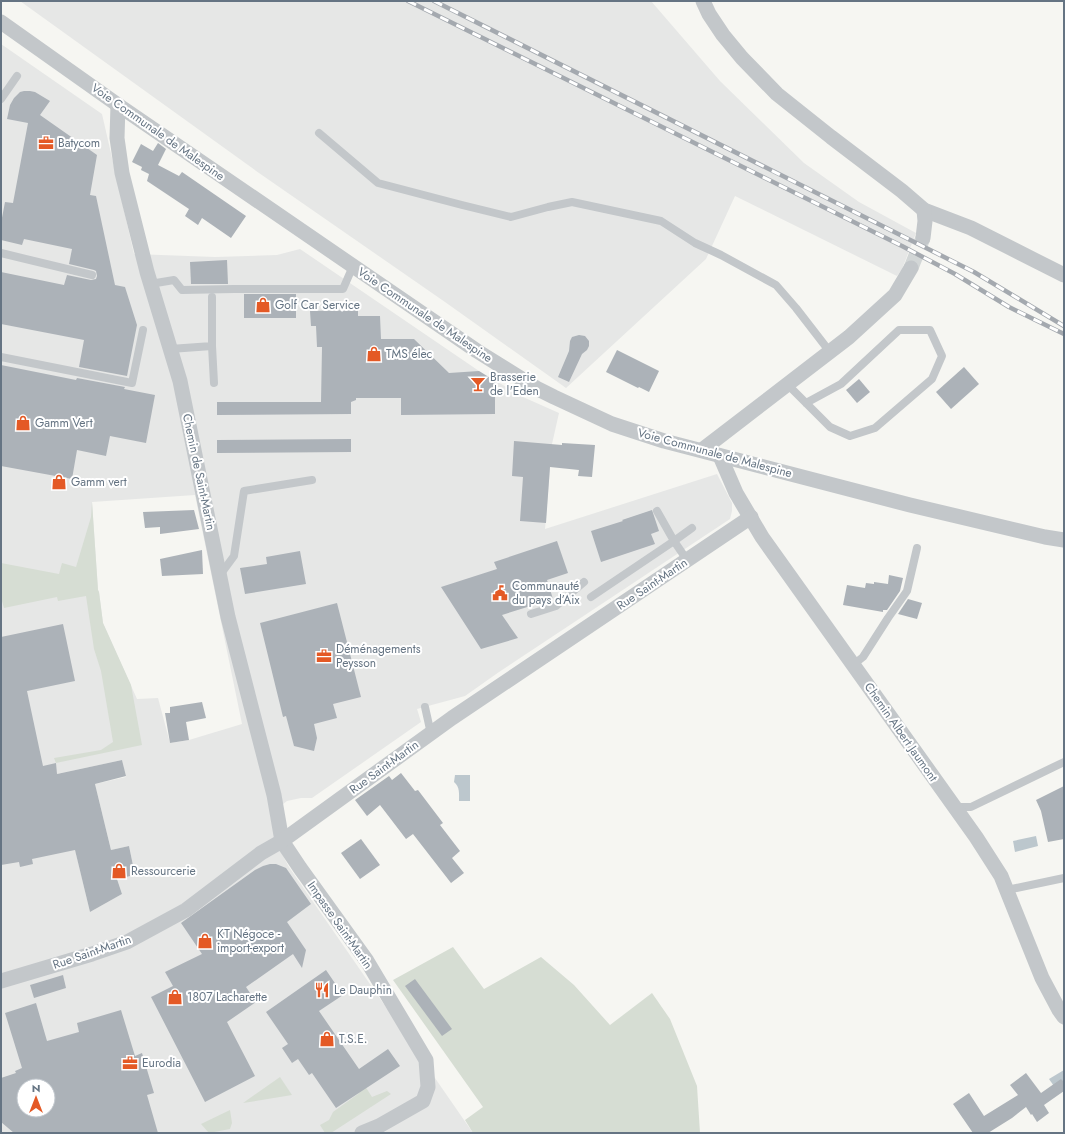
<svg xmlns="http://www.w3.org/2000/svg" width="1065" height="1134" font-family="Jost,sans-serif">
	<rect width="100%" height="100%" fill="#f6f6f2"/>
	<g fill="#e6e7e6" fill-rule="evenodd">
		<polygon points="20,1 651,1 720,81 804,163 859,202 916,233 902,269 897,276 735,196 706,259 566,388 445,302 259,173"/>
		<path d="M 1,44 L 102,114 L 134,254 L 215,257 L 277,255 L 300,249 L 479,371 L 523,397 L 559,413 L 552,444 L 545,529 L 717,474 L 732,503 L 732,511 L 730,519 L 499,672 L 465,696 L 417,709 L 421,722 L 312,798 L 301,798 L 287,801 L 270,814 L 276,843 L 289,867 L 473,1133 L 1,1133 ZM 195,495 L 242,724 L 189,740 L 170,743 L 158,698 L 137,699 L 103,623 L 99,592 L 98,590 L 92,502 ZM 122,760 L 126,777 L 95,784 L 111,850 L 129,846 L 135,875 L 117,879 L 122,894 L 90,912 L 57,774 ZM 24,1086 L 48,1086 L 48,1110 L 24,1110 Z"/>
	</g>
	<g fill="#d6ddd3">
		<polygon points="92,502 98,590 99,592 103,623 131,685 142,745 56,763 54,758 101,750 113,742 101,671 94,649 86,596 58,601 57,597 4,608 2,601 1,601 1,563 59,574 62,563 76,567 91,517"/>
		<polygon points="453,947 484,989 541,957 574,985 610,1025 652,993 670,1019 697,1086 700,1133 473,1133 465,1120 483,1107 393,980"/>
		<polygon points="280,1077 292,1095 243,1103"/>
		<polygon points="365,1086 372,1097 387,1091 391,1094 331,1133 325,1133 320,1125 329,1120 333,1112 358,1094"/>
		<polygon points="230,1110 232,1123 230,1129 209,1133 201,1124"/>
	</g>
	<g fill="#bcc7cd">
		<path d="M 455,775 L 470,775 L 470,801 L 459,801 C 459,794 460,787 454,782 Z"/>
		<polygon points="1036,836 1038,846 1015,852 1013,841"/>
		<polygon points="1064,1070 1064,1084 1056,1089 1049,1079"/>
	</g>
	<g fill="#acb2b8" fill-rule="evenodd">
		<polygon points="24,91 30,91 35,92 50,101 40,115 97,155 90,195 96,196 115,285 125,287 137,325 127,376 79,367 84,340 1,324 1,272 64,285 67,275 91,280 96,279 97,276 96,271 94,270 69,264 72,249 24,239 22,245 1,240 1,223 5,202 13,203 28,123 7,119 10,105 14,98 20,92"/>
		<polygon points="158,143 166,149 158,165 179,176 182,172 246,216 231,238 202,218 198,225 185,216 189,209 147,181 149,174 141,170 142,167 132,162 141,144 153,151"/>
		<polygon points="227,260 228,284 191,284 190,262"/>
		<rect x="244" y="294" width="52" height="24"/>
		<polygon points="358,310 358,316 380,316 381,339 414,339 449,373 479,371 495,381 495,414 401,415 401,398 356,398 356,400 351,402 351,414 217,415 217,402 321,402 322,347 317,347 316,326 311,326 310,311"/>
		<polygon points="579,335 585,336 589,341 589,346 587,350 582,354 569,382 558,377 569,351 570,341 572,337"/>
		<polygon points="617,350 659,371 649,392 639,387 638,388 606,372"/>
		<polygon points="1,365 76,380 77,378 125,387 124,389 155,395 146,443 110,436 106,456 77,450 72,479 1,466"/>
		<polygon points="964,367 979,384 951,409 936,392"/>
		<polygon points="859,379 870,392 857,403 846,390"/>
		<polygon points="351,439 351,452 217,453 217,440"/>
		<polygon points="514,441 562,445 562,443 595,445 592,477 578,476 579,470 550,467 546,523 520,521 523,477 512,476"/>
		<polygon points="194,510 199,529 160,534 160,527 145,528 143,512"/>
		<polygon points="652,510 659,531 651,534 655,544 601,562 591,531 623,521 622,520"/>
		<polygon points="557,541 568,573 547,580 553,599 502,615 518,638 481,649 441,587 497,569 494,562"/>
		<polygon points="202,550 203,574 162,576 160,559"/>
		<polygon points="300,551 306,584 245,594 240,568 267,564 266,557"/>
		<polygon points="889,575 903,578 900,591 887,610 883,610 883,612 843,605 847,585 865,588 866,583 874,584 874,582 888,584"/>
		<polygon points="908,599 922,603 917,619 898,614"/>
		<polygon points="337,603 361,697 333,704 337,718 314,724 317,738 314,751 294,746 286,716 283,717 260,623"/>
		<polygon points="63,624 75,681 27,691 43,766 56,763 57,774 122,760 126,776 95,784 111,850 129,846 135,875 117,879 122,894 90,912 75,850 32,859 33,864 20,867 19,862 1,865 1,637"/>
		<polygon points="202,702 206,718 186,722 189,740 170,743 165,713 170,713 170,707"/>
		<polygon points="401,773 415,791 418,790 443,823 440,825 460,851 452,858 464,873 451,883 413,834 406,839 380,805 367,816 355,800 389,776 392,780"/>
		<polygon points="1064,786 1064,839 1048,842 1041,811 1036,800"/>
		<polygon points="361,839 380,865 360,879 341,853"/>
		<polygon points="270,864 276,864 286,868 311,904 287,922 306,950 302,968 293,954 246,987 256,1002 227,1022 255,1076 205,1102 151,997 173,986 165,972 202,954 181,923 255,870 263,866"/>
		<polygon points="326,970 343,995 319,1011 359,1069 388,1049 400,1066 336,1108 312,1073 309,1075 298,1059 292,1063 282,1048 288,1044 266,1012"/>
		<polygon points="63,975 66,988 34,998 30,985"/>
		<polygon points="415,979 452,1029 442,1036 405,986"/>
		<path d="M 36,1003 L 47,1041 L 79,1032 L 77,1023 L 121,1010 L 135,1056 L 142,1053 L 154,1093 L 147,1095 L 158,1133 L 14,1133 L 1,1122 L 1,1078 L 16,1073 L 15,1071 L 22,1068 L 5,1013 ZM 24,1086 L 48,1086 L 48,1110 L 24,1110 Z"/>
		<polygon points="1026,1073 1041,1093 1061,1079 1064,1082 1064,1091 1044,1105 1049,1113 1037,1122 1032,1114 1031,1115 1026,1107 1012,1118 988,1133 973,1133 953,1104 969,1093 984,1116 1018,1095 1010,1085"/>
	</g>
	<g fill="none" stroke-linecap="round" stroke-linejoin="round">
		<polyline stroke="#d2d6d6" stroke-width="15" stroke-dasharray="15 8" stroke-linecap="butt" points="911,268 923,238"/>
		<g stroke="#c3c7ca" stroke-width="8">
			<polyline points="1,99 17,76"/>
			<polyline points="319,133 378,183 462,205 511,217 548,207 572,202 661,221 695,243 721,255 776,285 796,308 830,352"/>
			<polyline points="1,253 92,275"/>
			<polyline points="150,284 174,280 182,290 234,289 343,289 353,266"/>
			<polyline points="212,346 214,383"/>
			<polyline points="170,349 212,346 212,297"/>
			<polyline points="1,357 132,383 143,330"/>
			<polyline points="788,385 830,427 850,436 875,428 932,379 942,356 930,330 899,330 841,384 806,403"/>
			<polyline points="687,560 674,541 692,528"/>
			<polyline points="220,575 234,556 244,491 312,480"/>
			<polyline points="591,597 674,541 657,511"/>
			<polyline points="531,614 556,606 584,582"/>
			<polyline points="853,665 863,657 888,618 907,591 917,548"/>
			<polyline points="425,707 431,734"/>
			<polyline points="954,807 971,807 1064,762"/>
			<polyline points="1007,890 1064,878"/>
		</g>
		<g stroke="#c3c7ca" stroke-width="15">
			<polyline points="703,1 709,14 723,35 742,58 777,94 831,137 902,191 924,210 971,228 1064,275"/>
			<polyline points="1,22 118,105 477,351 538,389 554,397 612,424 664,441 910,505 1045,537 1064,540"/>
			<polyline points="118,105 117,138 122,173 147,272 180,381 228,617 274,795 282,841 300,868 367,961 426,1060 428,1087 423,1101 379,1126 362,1133"/>
			<polyline points="923,238 925,221 924,210"/>
			<polyline points="702,450 849,337 895,295 911,268"/>
			<polyline points="720,456 736,493 762,537 976,837 1001,876 1042,978 1059,1010 1064,1017"/>
			<polyline points="1,981 92,954 127,942 186,910 261,853 282,841 452,718 751,517"/>
		</g>
		<g stroke="#a4a9af" stroke-width="4.5">
			<g id="rail">
				<polyline points="408,1 902,246 955,274 1009,307 1064,334"/>
				<polyline points="434,1 974,272 1064,326"/>
			</g>
		</g>
		<use href="#rail" stroke="#fff" stroke-width="3" stroke-dasharray="9" stroke-linecap="butt"/>
	</g>
	<defs>
		<g id="office-bare" transform="scale(1.2)"><path d="M-6-3h4V-5.5h4V-3h4V5H-6ZM-1-4.5V-3h2v-1.5ZM-6 0V1H6V0Z" fill="#e45925" stroke="#fff" stroke-width="2.5" paint-order="stroke"/></g>
		<g id="shop-bare" transform="scale(1.2)"><path d="M-5-2.5h2.3a2.7 3.5 0 0 1 5.4 0H5L5.5 6h-11ZM-1.5-2.5h3a1.5 2.3 0 0 0-3 0Z" fill="#e45925" stroke="#fff" stroke-width="2.5" paint-order="stroke"/></g>
		<g id="bar-bare" transform="scale(1.2)"><path d="M-6-5H6L.8 .8V4.5H3.5V6h-7V4.5H-.8V.8Z" fill="#e45925" stroke="#fff" stroke-width="2.5" paint-order="stroke"/></g>
		<g id="civic-bare" transform="scale(1.2)"><path d="M-.6-6.5H3V-4.5H.6V-3L4-1V1h2V6H-6V1h2V-1L-.6-3ZM-1.2 2.5V6h2.4V2.5Z" fill="#e45925" stroke="#fff" stroke-width="2.5" paint-order="stroke"/></g>
		<g id="restaurant-bare" transform="scale(1.2)"><path d="M-5-6h1v4h1v-4h1v4h1v-4h1v5L-1.5 .5V6h-2V.5L-5-1ZM5-6V6H3V1.5H1.5Q1.5-4 5-6Z" fill="#e45925" stroke="#fff" stroke-width="2.5" paint-order="stroke"/></g>
	</defs>
	<g fill-rule="evenodd">
		<use href="#office-bare" x="46" y="143"/>
		<use href="#shop-bare" x="263" y="305"/>
		<use href="#shop-bare" x="374" y="354"/>
		<use href="#bar-bare" x="478" y="384"/>
		<use href="#shop-bare" x="23" y="423"/>
		<use href="#shop-bare" x="59" y="482"/>
		<use href="#civic-bare" x="500" y="593"/>
		<use href="#office-bare" x="324" y="656"/>
		<use href="#shop-bare" x="119" y="871"/>
		<use href="#shop-bare" x="205" y="941"/>
		<use href="#restaurant-bare" x="322" y="990"/>
		<use href="#shop-bare" x="175" y="997"/>
		<use href="#shop-bare" x="327" y="1039"/>
		<use href="#office-bare" x="130" y="1063"/>
	</g>
	<g text-anchor="middle" dominant-baseline="central" stroke-width="4" stroke-linejoin="round" paint-order="stroke">
		<g font-size="12" fill="#657483" stroke="#fff">
			<text transform="translate(158 132) rotate(35)">Voie Communale de Malespine</text>
			<text transform="translate(425 315) rotate(34)">Voie Communale de Malespine</text>
			<text transform="translate(715 453) rotate(15)">Voie Communale de Malespine</text>
			<text transform="translate(199 472) rotate(78)">Chemin de Saint-Martin</text>
			<text transform="translate(652 584) rotate(-34)">Rue Saint-Martin</text>
			<text transform="translate(901 732) rotate(55)">Chemin Albert Jaumont</text>
			<text transform="translate(384 767) rotate(-36)">Rue Saint-Martin</text>
			<text transform="translate(340 925) rotate(55)">Impasse Saint-Martin</text>
			<text transform="translate(92 952) rotate(-19)">Rue Saint-Martin</text>
		</g>
		<g font-size="12" fill="#657483" stroke="#fff" text-anchor="start">
			<text x="58" y="143">Batycom</text>
			<text x="275" y="305">Golf Car Service</text>
			<text x="386" y="354">TMS élec</text>
			<text x="490" y="377">Brasserie<tspan x="490" dy="14">de l'Eden</tspan></text>
			<text x="35" y="423">Gamm Vert</text>
			<text x="71" y="482">Gamm vert</text>
			<text x="512" y="586">Communauté<tspan x="512" dy="14">du pays d’Aix</tspan></text>
			<text x="336" y="649">Déménagements<tspan x="336" dy="14">Peysson</tspan></text>
			<text x="131" y="871">Ressourcerie</text>
			<text x="217" y="934">KT Négoce -<tspan x="217" dy="14">import-export</tspan></text>
			<text x="334" y="990">Le Dauphin</text>
			<text x="187" y="997">1807 Lacharette</text>
			<text x="339" y="1039">T.S.E.</text>
			<text x="142" y="1063">Eurodia</text>
		</g>
	</g>
	<rect width="1065" height="1134" fill="none" stroke="#657483" stroke-width="4"/>
	<g transform="translate(36 1098)"><circle r="19" fill="#ffffff" stroke="#c1c7cd"/>
	<path d="M0-3L7 15L0 10L-7 15Z" fill="#e45925"/>
	<text y="-6" font-size="11" font-weight="bold" text-anchor="middle" fill="#657483">N</text>
	</g>
</svg>
